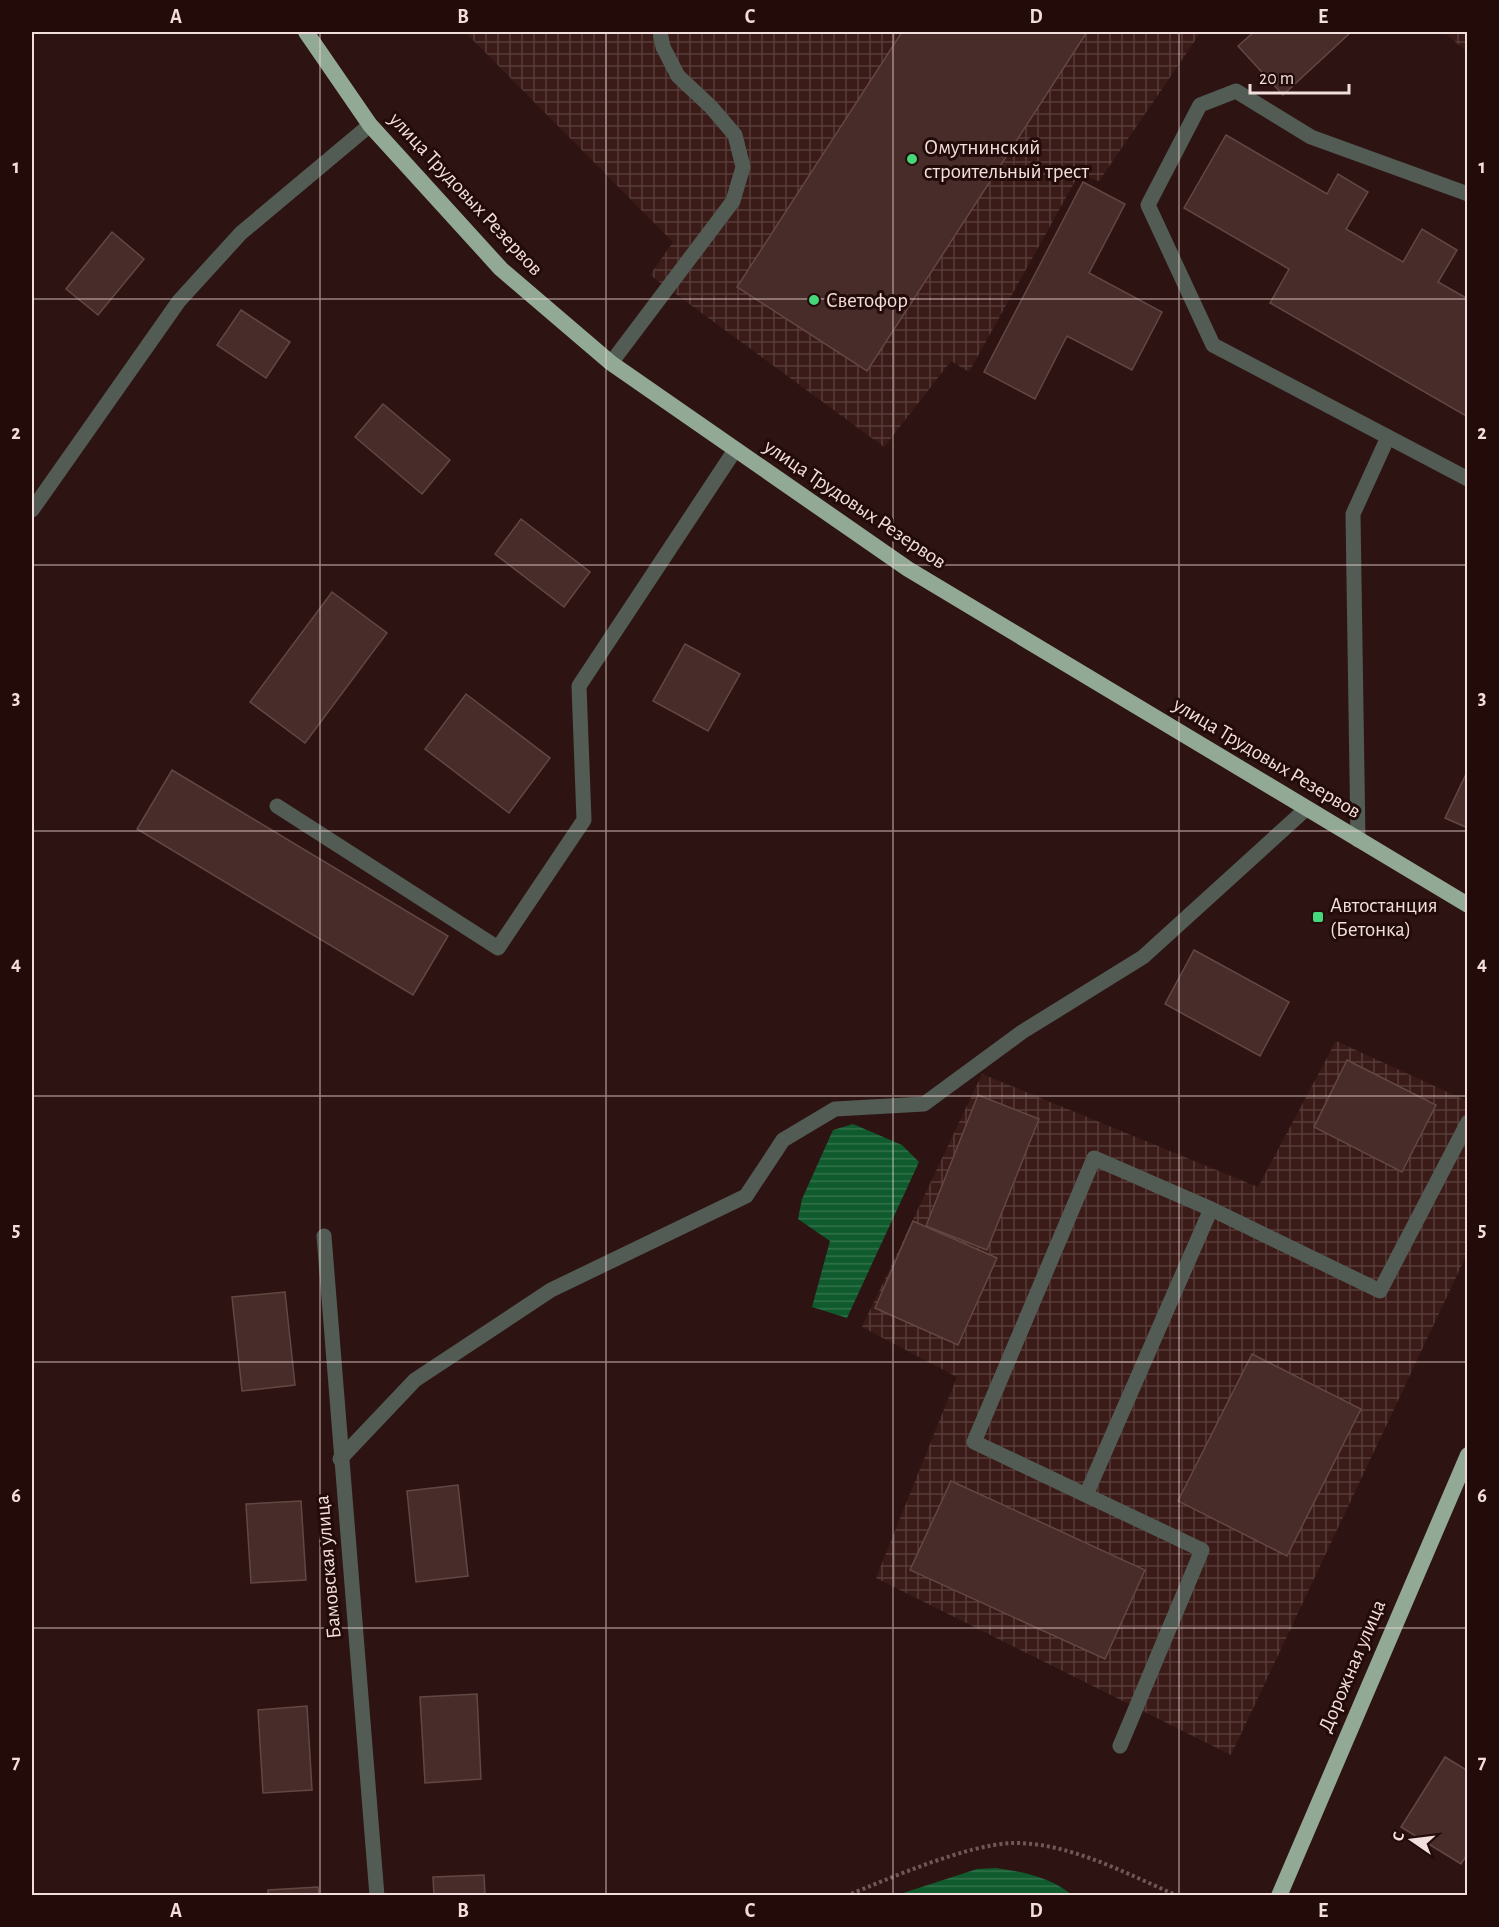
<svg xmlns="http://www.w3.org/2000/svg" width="1499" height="1927" font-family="'Alegreya Sans',sans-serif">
	<defs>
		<pattern id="industrial-grid" width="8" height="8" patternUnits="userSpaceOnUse" patternTransform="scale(1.5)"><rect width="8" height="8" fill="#3a1b18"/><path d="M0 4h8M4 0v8" fill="none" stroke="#573c39"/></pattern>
		<pattern id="water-rules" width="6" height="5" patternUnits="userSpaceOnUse" patternTransform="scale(1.5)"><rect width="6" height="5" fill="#0f5b2d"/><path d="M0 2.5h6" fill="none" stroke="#32724b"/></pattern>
	</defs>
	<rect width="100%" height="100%" fill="#2d1412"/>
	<g fill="url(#industrial-grid)">
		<polygon points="465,32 1201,32 1099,181 1079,174 969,372 951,361 884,447 650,275 673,242"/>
		<polygon points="1444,32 1467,32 1467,52"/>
		<polygon points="1336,1041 1467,1101 1467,1254 1231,1755 876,1578 957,1377 862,1327 982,1074 1258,1187"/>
	</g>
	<g fill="url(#water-rules)">
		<polygon points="853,1124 902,1145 919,1162 847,1318 812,1307 830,1241 798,1219 802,1199 833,1130"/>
		<path d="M 996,1868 C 1024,1872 1050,1877 1072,1895 L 897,1895 L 977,1869 Z"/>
	</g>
	<g fill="#472c29" stroke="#644743" stroke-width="1.5">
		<polygon points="902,32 1087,32 867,371 737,287"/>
		<polygon points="1254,32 1351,32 1283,95 1238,46"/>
		<polygon points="1226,135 1327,194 1338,174 1368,192 1346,229 1403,262 1422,229 1457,250 1438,282 1468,299 1468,417 1270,303 1289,269 1184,208"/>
		<polygon points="1083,182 1125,204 1089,273 1162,312 1132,370 1067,336 1035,399 984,372"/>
		<polygon points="112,232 144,259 98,315 66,289"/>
		<polygon points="241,310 290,342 266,378 217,345"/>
		<polygon points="383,404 450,460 422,494 355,437"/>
		<polygon points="521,519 590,572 564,607 495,554"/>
		<polygon points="332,592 387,633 305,743 250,702"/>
		<polygon points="685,644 740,674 708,731 653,701"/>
		<polygon points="466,694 550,758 509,813 425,749"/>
		<polygon points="172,770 448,936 413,995 137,829"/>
		<polygon points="1468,770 1468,828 1445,818"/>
		<polygon points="1194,950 1289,1002 1260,1056 1165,1004"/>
		<polygon points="1347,1060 1436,1105 1402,1172 1314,1127"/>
		<polygon points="978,1095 1039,1119 987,1250 926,1226"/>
		<polygon points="913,1221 997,1258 958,1345 875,1308"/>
		<polygon points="285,1292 295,1385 242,1391 232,1297"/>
		<polygon points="1252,1354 1361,1409 1287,1556 1178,1501"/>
		<polygon points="951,1481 1145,1570 1105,1659 910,1570"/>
		<polygon points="458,1485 468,1576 416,1582 407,1491"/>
		<polygon points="301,1501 306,1580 251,1583 246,1504"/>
		<polygon points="477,1694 481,1779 425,1783 420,1697"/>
		<polygon points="307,1706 312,1790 263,1793 258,1710"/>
		<polygon points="1445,1757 1468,1771 1468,1853 1461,1864 1401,1827"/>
		<polygon points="484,1875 485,1896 434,1896 433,1877"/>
		<polygon points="318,1887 319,1896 268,1896 268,1890"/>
	</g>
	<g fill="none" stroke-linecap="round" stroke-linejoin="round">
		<path stroke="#6f5856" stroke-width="4" stroke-dasharray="3 3" stroke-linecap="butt" d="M 846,1896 C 890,1878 966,1845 1012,1843 C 1069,1842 1127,1874 1178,1896"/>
		<g stroke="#525c54" stroke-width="15">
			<polyline points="1468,194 1311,137 1236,91 1200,105 1148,205 1213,345 1468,479"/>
			<polyline points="611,363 733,201 743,167 735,135 711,107 678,76 663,47 660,32"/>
			<polyline points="32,510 179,301 241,233 370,125"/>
			<polyline points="277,806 498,948 584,820 579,686 735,450"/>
			<polyline points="1358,840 1353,514 1388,437"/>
			<polyline points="340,1459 415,1380 551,1290 746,1196 783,1140 835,1109 924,1104 1022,1032 1143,957 1307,808"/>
			<polyline points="1086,1495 1211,1209"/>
			<polyline points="1120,1746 1202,1550 974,1442 1094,1158 1211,1209 1380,1291 1468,1122"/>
		</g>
		<polyline stroke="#525c54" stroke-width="15" points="324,1236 377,1896"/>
		<g stroke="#92a996" stroke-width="16">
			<polyline points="306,32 370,125 501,269 611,363 908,569 1468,905"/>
			<polyline points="1279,1896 1468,1455"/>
		</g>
	</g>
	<path fill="none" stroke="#f2dfdd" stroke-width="1.5" stroke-opacity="0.55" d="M 320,32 L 320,1896M 606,32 L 606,1896M 893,32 L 893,1896M 1179,32 L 1179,1896M 32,299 L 1468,299M 32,565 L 1468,565M 32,831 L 1468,831M 32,1096 L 1468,1096M 32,1362 L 1468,1362M 32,1628 L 1468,1628"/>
	<g fill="#45d77a" stroke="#220b09" stroke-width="2">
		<circle cx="912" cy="159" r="6"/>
		<circle cx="814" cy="300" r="6"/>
		<rect x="1312" y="911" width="12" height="12" rx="3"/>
	</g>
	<g text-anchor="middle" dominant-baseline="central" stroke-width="6" stroke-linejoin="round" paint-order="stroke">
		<g font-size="21" fill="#f2dfdd" stroke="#220b09" text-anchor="start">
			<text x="924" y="147">Омутнинский<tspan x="924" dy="24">строительный трест</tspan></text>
			<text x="826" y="300">Светофор</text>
			<text x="1330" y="905">Автостанция<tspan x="1330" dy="24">(Бетонка)</tspan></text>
		</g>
		<g font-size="21" fill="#f2dfdd" stroke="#220b09">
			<text transform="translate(466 194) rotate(47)">улица Трудовых Резервов</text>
			<text transform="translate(855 504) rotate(34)">улица Трудовых Резервов</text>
			<text transform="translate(1267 758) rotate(31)">улица Трудовых Резервов</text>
			<text transform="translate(328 1567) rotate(-95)">Бамовская улица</text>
			<text transform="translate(1352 1666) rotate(-67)">Дорожная улица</text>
		</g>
	</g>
	<rect width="1499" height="1927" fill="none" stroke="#220b09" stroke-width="66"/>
	<g transform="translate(1412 1840) rotate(284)" stroke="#220b09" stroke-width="4.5" paint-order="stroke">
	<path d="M0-4.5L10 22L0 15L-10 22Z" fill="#f2dfdd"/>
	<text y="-9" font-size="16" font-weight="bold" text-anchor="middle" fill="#f2dfdd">С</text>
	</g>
	<path d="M1250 84v9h99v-9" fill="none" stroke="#f2dfdd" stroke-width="3"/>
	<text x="1259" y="84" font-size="18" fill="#f2dfdd" stroke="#220b09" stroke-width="4.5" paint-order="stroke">20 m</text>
	<rect x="33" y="33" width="1433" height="1861" fill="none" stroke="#f2dfdd" stroke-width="2"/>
	<g font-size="20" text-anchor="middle" font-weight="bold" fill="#f2dfdd">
		<text x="176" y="23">A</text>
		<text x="463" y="23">B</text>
		<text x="750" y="23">C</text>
		<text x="1036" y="23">D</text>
		<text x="1323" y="23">E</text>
		<text x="16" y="173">1</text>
		<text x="1482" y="173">1</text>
		<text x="16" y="439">2</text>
		<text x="1482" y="439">2</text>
		<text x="16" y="704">3</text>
		<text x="1482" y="704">3</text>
		<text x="16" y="970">4</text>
		<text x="1482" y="970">4</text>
		<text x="16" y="1236">5</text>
		<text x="1482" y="1236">5</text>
		<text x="16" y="1502">6</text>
		<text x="1482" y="1502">6</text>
		<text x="16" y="1768">7</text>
		<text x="1482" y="1768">7</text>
		<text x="176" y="1917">A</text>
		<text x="463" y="1917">B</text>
		<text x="750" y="1917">C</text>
		<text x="1036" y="1917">D</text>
		<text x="1323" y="1917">E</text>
	</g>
</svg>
